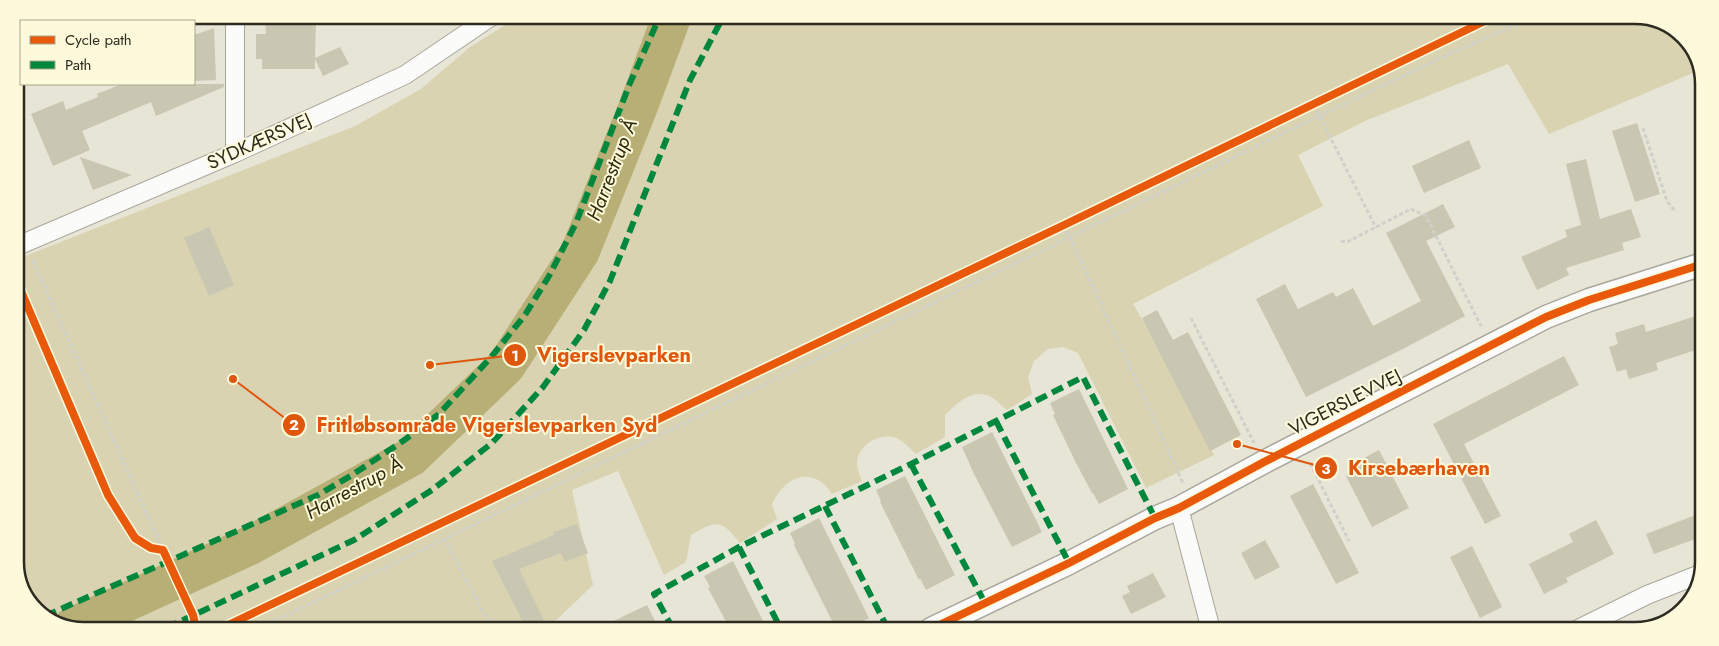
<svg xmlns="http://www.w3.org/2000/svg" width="1719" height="646" font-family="Jost,sans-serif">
	<rect width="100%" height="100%" fill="#e7e5d6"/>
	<path fill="#d9d3b1" d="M 520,16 L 1658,19 L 1690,42 L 1700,70 L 1549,134 L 1508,64 L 1365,121 L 1298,155 L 1323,206 L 1133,304 L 1159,348 L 1214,455 L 1146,488 L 1078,353 L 1063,347 L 1048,349 L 1034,361 L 1028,377 L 1032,394 L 1007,410 C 1001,406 994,397 987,395 C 970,390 956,404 945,415 L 945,437 L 916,454 C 911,450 905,442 898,439 C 883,431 858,444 857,462 C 857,468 860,476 862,481 L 832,494 C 813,464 783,477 772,505 L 777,519 L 740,543 C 721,519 717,520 691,535 L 686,562 L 664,575 L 618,471 L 572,490 L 593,585 L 548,628 L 61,627 L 29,604 L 15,567 L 15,260 L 355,126 L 421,89 L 470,47 Z"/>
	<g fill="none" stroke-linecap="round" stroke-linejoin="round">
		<polyline stroke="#b8af76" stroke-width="39" points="72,627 251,545 411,457 506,366 580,252 637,110 672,16"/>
	</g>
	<g fill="#c9c6b1">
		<polygon points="265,15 316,16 315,58 340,47 349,64 323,76 315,59 315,69 262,69 262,59 256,59 256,34 266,34"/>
		<polygon points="214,28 216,80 194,81 194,35"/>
		<polygon points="122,84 224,84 224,87 156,116 151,102 82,131 90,150 53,166 31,114 63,101 66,110 98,97 97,94"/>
		<polygon points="1637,123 1660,194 1635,202 1612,131"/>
		<polygon points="1469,140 1481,168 1424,193 1412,166"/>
		<polygon points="80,157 132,175 93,190"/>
		<polygon points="1586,159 1600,219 1631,209 1641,237 1622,243 1624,250 1566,268 1569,275 1537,290 1521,257 1567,237 1565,230 1581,225 1566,164"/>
		<polygon points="1443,204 1455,227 1426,241 1465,316 1401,350 1306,397 1256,299 1285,284 1298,309 1333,292 1336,297 1353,288 1373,326 1421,301 1386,233"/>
		<polygon points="209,227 234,285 209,296 184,238"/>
		<polygon points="1157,310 1173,340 1188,332 1241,435 1210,451 1142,318"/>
		<polygon points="1702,314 1702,348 1656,363 1658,370 1629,379 1626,369 1617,372 1609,347 1618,344 1615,333 1644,324 1646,332"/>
		<polygon points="1564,356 1579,385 1464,444 1501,516 1485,524 1433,424"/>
		<polygon points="1079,389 1128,489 1099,504 1093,493 1092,493 1075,461 1053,415 1055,414 1050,403"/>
		<polygon points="992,432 1042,532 1012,547 974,474 962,447"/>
		<polygon points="1379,450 1409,508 1372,527 1346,476 1355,472 1351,465"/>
		<polygon points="905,476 955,575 926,590 920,578 919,580 880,502 881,501 876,490"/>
		<polygon points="1313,484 1359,573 1336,584 1290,496"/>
		<polygon points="1701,513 1701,537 1654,554 1646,534"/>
		<polygon points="819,518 869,618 847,629 838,629 833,623 794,545 795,544 790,533"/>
		<polygon points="1596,520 1614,554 1566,578 1568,582 1544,594 1529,564 1573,542 1569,534"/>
		<polygon points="577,524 588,553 565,562 561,553 519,569 544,620 526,628 492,561 554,535 553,532"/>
		<polygon points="1265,540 1280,567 1255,580 1241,553"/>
		<polygon points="1472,546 1502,607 1480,618 1450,557"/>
		<polygon points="733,561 767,629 730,629 708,588 710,587 704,576"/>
		<polygon points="1153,573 1166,597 1131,614 1122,596 1130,592 1127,586"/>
		<polygon points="647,605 659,629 597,629"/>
	</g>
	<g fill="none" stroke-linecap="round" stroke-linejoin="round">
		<g stroke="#a9a79c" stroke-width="20">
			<g id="minor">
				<polyline points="235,153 235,15"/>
				<polyline points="15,247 235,153 405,75 492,16"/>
				<polyline points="1179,508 1211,630"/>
				<polyline points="1574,631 1647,595 1700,574"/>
			</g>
		</g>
		<g stroke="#a9a79c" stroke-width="25">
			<polyline id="tertiary" points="931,629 1069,563 1155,518 1179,508 1264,462 1546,317 1589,300 1703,264"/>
		</g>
		<g stroke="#d0d0cb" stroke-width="3" stroke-dasharray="4 2.5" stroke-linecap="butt">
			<polyline points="1314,105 1376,228"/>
			<polyline points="1643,128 1667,201 1674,210"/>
			<polyline points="1062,226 1070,237 1183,483"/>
			<polyline points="1341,241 1347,242 1411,209 1426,216 1481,326"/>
			<polyline points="33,261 163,550"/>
			<polyline points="1191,318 1254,443"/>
			<polyline points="1310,463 1349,541"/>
			<polyline points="444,539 483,612 496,628"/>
			<polyline points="193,615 199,628"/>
			<polyline points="260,628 1070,237 1319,116 1460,49 1531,18"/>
		</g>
		<use href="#minor" stroke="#fbfbf9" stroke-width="18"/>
		<use href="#tertiary" stroke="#fbfbf9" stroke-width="22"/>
		<g stroke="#00873e" stroke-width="6" stroke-dasharray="12 6" stroke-linecap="butt">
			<polyline points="996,421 1069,563"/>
			<polyline points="911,464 985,603"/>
			<polyline points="825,506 888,629"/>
			<polyline points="739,547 781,629"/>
			<polyline points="45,616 318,495 352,475 403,441 439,414 492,356 525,315 549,276 576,223 630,83 660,16"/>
			<polyline points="166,628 354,540 432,490 492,443 543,387 584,330 610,281 690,80 723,17"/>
			<polyline points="673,629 654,594 739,547 911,464 1083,377 1155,518"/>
		</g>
		<g stroke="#fdf9db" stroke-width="11">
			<g id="cycleway">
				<polyline points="15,277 108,495 135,538 151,548 163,550 193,615 196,628"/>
				<polyline points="222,628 1062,226 1491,18"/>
				<polyline points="931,629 1069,563 1155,518 1179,508 1264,462 1546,317 1589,300 1703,264"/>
			</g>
		</g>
		<use href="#cycleway" stroke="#e8590c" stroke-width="8"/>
	</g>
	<g text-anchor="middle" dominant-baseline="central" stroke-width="4" stroke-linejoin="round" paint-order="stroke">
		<g font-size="19" fill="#2d2b20" stroke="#fdf9db">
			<text transform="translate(259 141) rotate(-24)">SYDKÆRSVEJ</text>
			<text transform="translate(1345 402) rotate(-27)">VIGERSLEVVEJ</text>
		</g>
		<g font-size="20" font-style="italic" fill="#302b08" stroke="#fdf9db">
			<text transform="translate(612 170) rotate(-69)">Harrestrup Å</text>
			<text transform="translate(354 488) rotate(-29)">Harrestrup Å</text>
		</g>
	</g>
	<path d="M0 0H1719V646H0ZM84 24H1635A60 60 0 0 1 1695 84V562A60 60 0 0 1 1635 622H84A60 60 0 0 1 24 562V84A60 60 0 0 1 84 24Z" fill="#fdf9db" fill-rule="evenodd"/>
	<path fill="none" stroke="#2d2b20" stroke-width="2.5" d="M84 24H1635A60 60 0 0 1 1695 84V562A60 60 0 0 1 1635 622H84A60 60 0 0 1 24 562V84A60 60 0 0 1 84 24Z"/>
	<path fill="none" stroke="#df570d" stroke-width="2" d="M430 365L515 355M233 379L294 425M1237 444L1326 468"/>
	<g fill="#df570d" stroke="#fdf9db" stroke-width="2">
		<circle cx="430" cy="365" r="5"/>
		<circle cx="233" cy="379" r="5"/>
		<circle cx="1237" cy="444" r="5"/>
		<circle cx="515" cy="355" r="12"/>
		<circle cx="294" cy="425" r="12"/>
		<circle cx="1326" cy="468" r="12"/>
	</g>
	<g font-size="15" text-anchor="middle" font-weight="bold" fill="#fff">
		<text x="515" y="361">1</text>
		<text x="294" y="430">2</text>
		<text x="1326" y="474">3</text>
	</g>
	<g font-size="20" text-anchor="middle" font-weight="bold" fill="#df570d" stroke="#fdf9db" stroke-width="4" stroke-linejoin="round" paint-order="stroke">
		<text x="614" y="362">Vigerslevparken</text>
		<text x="487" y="432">Fritløbsområde Vigerslevparken Syd</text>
		<text x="1419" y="475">Kirsebærhaven</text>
	</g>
	<rect x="20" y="20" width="175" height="65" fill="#fdf9db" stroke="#aaa790"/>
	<rect x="30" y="36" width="25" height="8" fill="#e8590c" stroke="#aaa790"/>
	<text x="65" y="45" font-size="15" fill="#2d2b20">Cycle path</text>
	<rect x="30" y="61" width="25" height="8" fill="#00873e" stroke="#aaa790"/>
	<text x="65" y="70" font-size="15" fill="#2d2b20">Path</text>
</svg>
